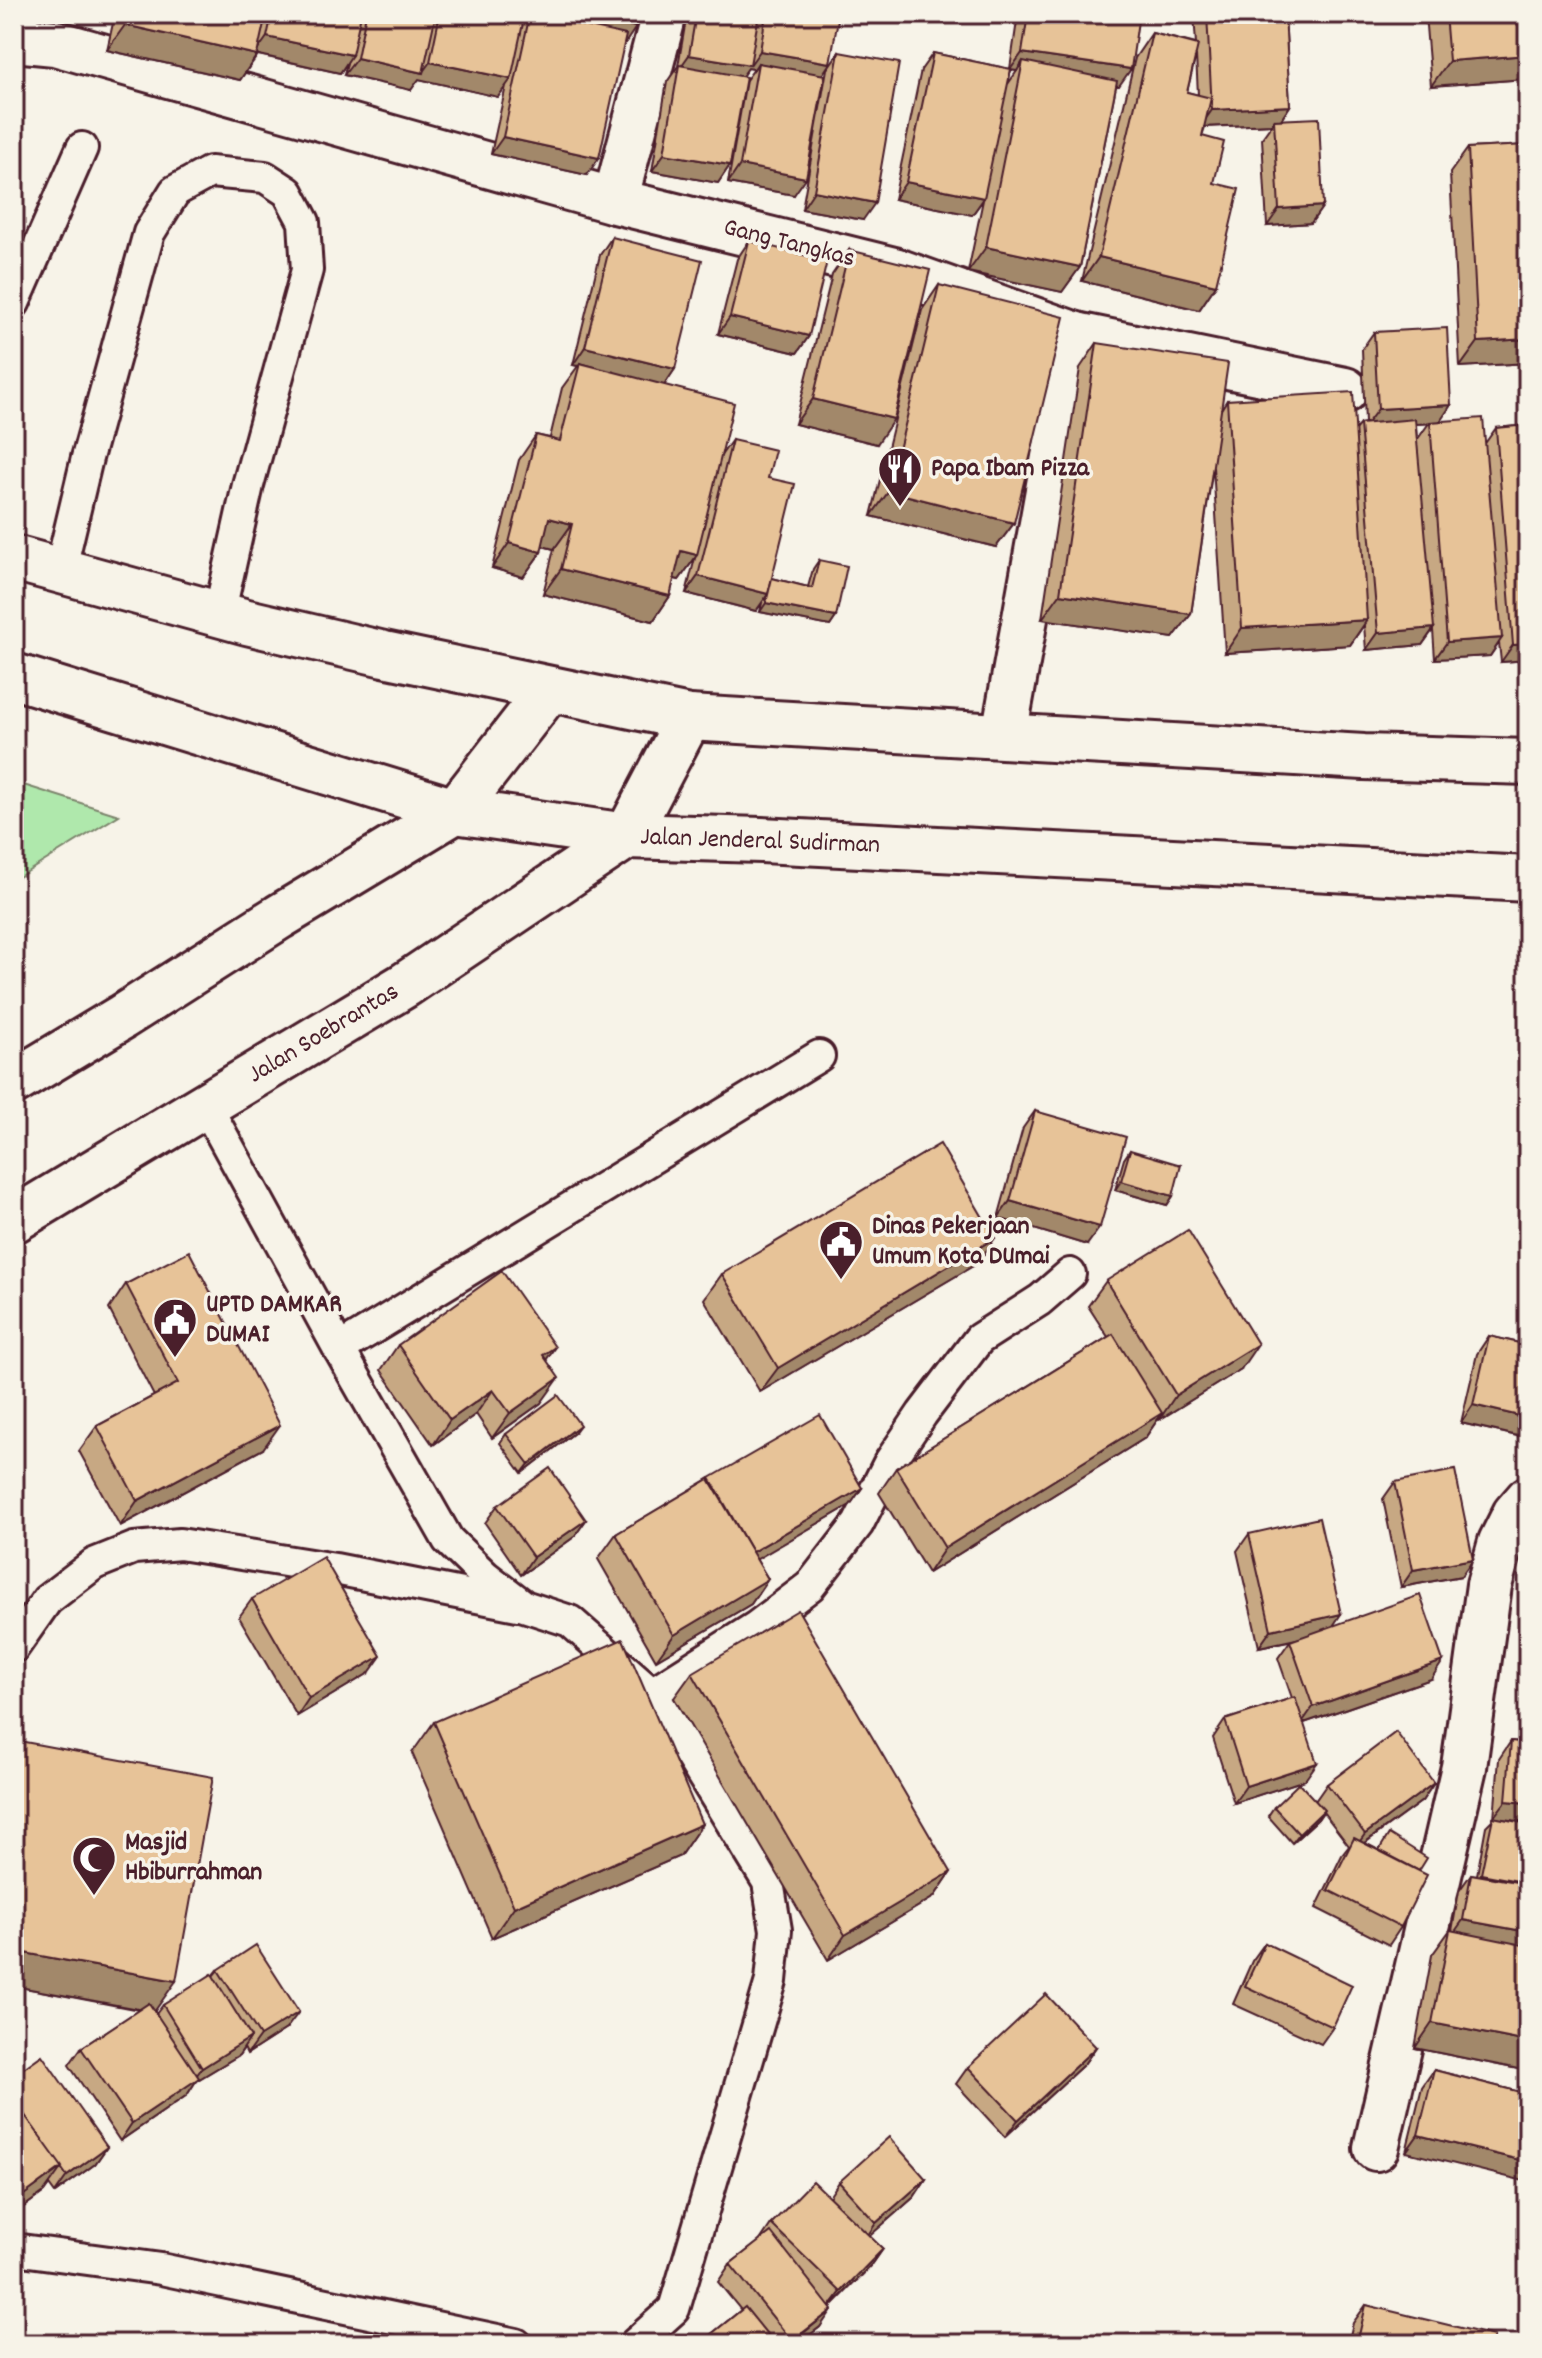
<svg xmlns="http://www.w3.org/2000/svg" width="1542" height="2358" font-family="Dekko,sans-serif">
	<rect width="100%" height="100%" fill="#f7f3e8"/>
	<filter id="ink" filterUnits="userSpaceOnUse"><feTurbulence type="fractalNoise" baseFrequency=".0125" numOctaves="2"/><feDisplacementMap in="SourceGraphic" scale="16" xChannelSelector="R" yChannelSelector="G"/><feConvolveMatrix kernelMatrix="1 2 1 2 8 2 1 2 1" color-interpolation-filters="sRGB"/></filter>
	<g filter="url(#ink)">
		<polygon fill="#afe8ac" stroke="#7c846c" stroke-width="2" points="14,782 119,815 14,880"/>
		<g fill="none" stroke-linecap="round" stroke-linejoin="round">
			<g stroke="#4a1f2b" stroke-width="36">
				<g id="lane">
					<polyline points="14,303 82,148"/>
					<polyline points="60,572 87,458 149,233 175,191 210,172 265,177 288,192 304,222 307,270 248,485 219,615"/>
					<polyline points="206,1106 339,1349 448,1540 485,1576 524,1606 570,1621 652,1693 768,1882 776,1930 771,1981 674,2309 635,2344"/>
					<polyline points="339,1349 819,1056"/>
					<polyline points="14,1647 47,1600 94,1564 134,1548 180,1544 335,1569 518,1605"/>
					<polyline points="652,1693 756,1627 810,1586 858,1524 889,1463 922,1414 979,1339 1040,1300 1070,1274"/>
					<polyline points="14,2249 161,2269 516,2344"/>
				</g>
			</g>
			<g stroke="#4a1f2b" stroke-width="50">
				<g id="street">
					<polyline points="14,39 55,43 615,201 894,270 1076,335 1004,735"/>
					<polyline points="615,201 664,14"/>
					<polyline points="1076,335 1345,390"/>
					<polyline points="1376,2148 1464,1767 1489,1585 1501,1542 1515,1514 1528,1499"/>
				</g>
			</g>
			<g stroke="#4a1f2b" stroke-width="50">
				<g id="primary">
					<polyline points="14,558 247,622 384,654 689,718 1364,757 1528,762"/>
					<polyline points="14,676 455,811 627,836 761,840 1528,879"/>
					<polyline points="14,1082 122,1017 279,917 455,811 549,690"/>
					<polyline points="14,1220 405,985 627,836 689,718"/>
				</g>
			</g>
			<use href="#lane" stroke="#f7f3e8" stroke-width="30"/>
			<use href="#street" stroke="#f7f3e8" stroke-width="44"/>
			<use href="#primary" stroke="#f7f3e8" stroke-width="44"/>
		</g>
		<g fill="#c7a883" stroke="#4a1f2b" stroke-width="2" fill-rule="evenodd">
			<polygon points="115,14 639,14 624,44 587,175 491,154 506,86 498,97 419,79 411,90 344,75 347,63 340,73 258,55 240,80 107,50"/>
			<polygon points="687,14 839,14 822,74 794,195 728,183 746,80 754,69 748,68 742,76 730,165 718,183 652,171 667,82 678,66"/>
			<path d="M 1018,14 L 1139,14 L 1119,86 L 1116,86 L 1080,267 L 1062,292 L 968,272 L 983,200 L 972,215 L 894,199 L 921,70 L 933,53 L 1010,69 ZM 1011,70 L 1017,71 L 1008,84 Z"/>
			<path d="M 1194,14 L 1285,14 L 1290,106 L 1281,120 L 1323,206 L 1311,223 L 1267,226 L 1262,138 L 1272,124 L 1205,127 L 1202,136 L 1214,183 L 1216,285 L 1199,310 L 1082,281 L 1135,58 L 1152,33 L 1196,44 ZM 1196,55 L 1198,95 L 1187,92 Z"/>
			<polygon points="1425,14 1528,14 1528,75 1525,79 1431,86"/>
			<polygon points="839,52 863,220 802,209 827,69"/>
			<polygon points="1528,145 1528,363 1460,367 1450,173 1468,148"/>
			<polygon points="612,237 675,369 664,385 722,454 732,440 768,478 772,578 808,587 813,569 819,560 836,617 830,626 760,612 762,603 756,611 686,593 695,558 679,580 674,579 670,596 653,621 543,594 554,549 542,546 541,552 523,577 492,568 519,460 536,435 550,438 562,388 578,366 573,365 600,255"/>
			<polygon points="749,241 809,336 797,353 718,334 737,259"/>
			<polygon points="849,250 877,444 795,424 832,275"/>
			<polygon points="939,285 1014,523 996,547 871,516 922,310"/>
			<path d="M 1374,332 L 1440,422 L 1486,442 L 1496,428 L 1528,425 L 1528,660 L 1501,662 L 1499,643 L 1490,656 L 1435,659 L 1433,630 L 1422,645 L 1366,650 L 1364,625 L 1350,645 L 1225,653 L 1213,467 L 1191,614 L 1173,638 L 1042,619 L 1080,368 L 1097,343 L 1222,408 L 1227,400 L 1355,430 L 1360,424 L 1365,423 L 1362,349 ZM 1429,423 L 1417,440 L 1416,424 Z"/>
			<polygon points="1035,1111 1087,1245 998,1218 1023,1128"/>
			<polygon points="1130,1150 1173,1196 1167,1205 1115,1190 1124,1159"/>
			<polygon points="978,1263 760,1392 704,1299 722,1274"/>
			<polygon points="1106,1281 1241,1369 1159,1420 1158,1419 1145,1438 928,1573 879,1493 896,1468 1108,1337 1088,1306"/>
			<polygon points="126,1284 263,1449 120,1526 79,1451 97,1426 154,1396 109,1309"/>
			<polygon points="1489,1336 1528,1345 1528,1421 1518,1436 1461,1423 1477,1354"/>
			<polygon points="398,1345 546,1360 541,1403 492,1438 476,1414 433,1445 381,1370"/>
			<polygon points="574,1433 522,1473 500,1443 506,1434"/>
			<polygon points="710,1478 862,1488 850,1505 756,1559 768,1579 751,1604 656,1660 598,1559 616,1534"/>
			<polygon points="1395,1482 1461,1576 1401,1587 1383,1499"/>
			<polygon points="497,1506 586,1520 574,1537 521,1575 485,1523"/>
			<polygon points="1249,1534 1333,1626 1431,1679 1304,1723 1305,1780 1234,1803 1213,1738 1225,1720 1292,1698 1278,1658 1290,1641 1293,1640 1259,1647 1237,1551"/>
			<polygon points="252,1599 369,1673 297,1716 239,1617"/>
			<polygon points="692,1673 951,1872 934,1897 828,1960 674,1698"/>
			<polygon points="434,1722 702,1824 680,1856 492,1938 412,1753"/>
			<polygon points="14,1740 156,2014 163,2005 213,1976 218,1970 286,2029 247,2054 244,2048 239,2055 196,2081 187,2095 120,2141 69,2065 81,2048 139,2010 14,1986"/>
			<polygon points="1511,1741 1528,1743 1528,1822 1500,1819 1528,1831 1528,2071 1415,2048 1432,1955 1450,1930 1452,1931 1459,1891 1471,1874 1477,1875 1486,1826 1494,1818 1499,1759"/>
			<polygon points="1434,1783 1422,1801 1365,1843 1419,1871 1401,1927 1389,1945 1316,1908 1342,1855 1349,1846 1323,1812 1318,1819 1292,1843 1268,1816 1274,1807 1315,1801 1327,1784"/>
			<polygon points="1265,1943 1333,2027 1321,2044 1233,2004 1252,1961"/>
			<polygon points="1096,2047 1084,2064 1005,2137 956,2084 968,2067"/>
			<polygon points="1434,2070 1528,2094 1406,2152 1422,2087"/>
			<polygon points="14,2075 107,2147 95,2164 55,2193 49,2185 44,2192 14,2214"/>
			<polygon points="926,2179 914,2197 869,2236 883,2249 871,2266 831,2307 820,2327 798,2344 699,2344 741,2310 718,2282 730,2264 759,2242 771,2224 829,2197 839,2182"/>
			<polygon points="1366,2305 1492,2344 1348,2344 1353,2323"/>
		</g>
		<g fill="#a2886a" stroke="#4a1f2b" stroke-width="2">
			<polygon points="519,14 530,14 524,22 514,20"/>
			<polygon points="530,14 577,14 636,27 624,45"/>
			<polygon points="125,25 257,55 240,80 107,50"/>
			<polygon points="267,37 352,55 340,73 255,54"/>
			<polygon points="760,51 830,63 818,81 758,63 754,69 748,68 738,82 677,72 689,55 750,65"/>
			<polygon points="1022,53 1131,69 1119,86 1021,72 1023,61 1017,71 1010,70"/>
			<polygon points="1528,55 1528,75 1525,79 1431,86 1449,61"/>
			<polygon points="357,58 422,73 430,62 511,79 498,97 419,79 411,90 344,75"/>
			<polygon points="1290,106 1278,124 1274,120 1272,124 1200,127 1212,110"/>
			<polygon points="503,137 599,158 587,175 491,154"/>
			<polygon points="664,154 730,165 718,183 652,171"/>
			<polygon points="740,165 806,178 794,195 728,183"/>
			<polygon points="906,182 984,198 972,215 894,199"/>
			<polygon points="814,191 875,203 863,220 802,209"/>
			<polygon points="1323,206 1311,223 1267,226 1279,209"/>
			<polygon points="986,247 1080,267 1062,292 968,272"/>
			<polygon points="1099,257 1216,285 1199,310 1082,281"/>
			<polygon points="730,317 809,336 797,353 718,334"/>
			<polygon points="1528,339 1528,363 1460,367 1478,342"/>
			<polygon points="585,347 675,369 663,387 580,363 578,366 573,365"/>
			<polygon points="813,399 894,419 877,444 795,424"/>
			<polygon points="1451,405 1439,423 1365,426 1378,409"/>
			<polygon points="889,491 1014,523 996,547 871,516"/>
			<polygon points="549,518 572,524 554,549 531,543"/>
			<polygon points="509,543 541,552 523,577 492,568"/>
			<polygon points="681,551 697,555 679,580 664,576"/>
			<polygon points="561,569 670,596 653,621 543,594"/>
			<polygon points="698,576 768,594 756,611 686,593"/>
			<polygon points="1060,594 1191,614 1173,638 1042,619"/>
			<polygon points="766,603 836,617 830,626 760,612"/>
			<polygon points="1367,620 1350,645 1225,653 1242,628"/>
			<polygon points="1434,628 1422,645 1366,650 1378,633"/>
			<polygon points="1502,638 1490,656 1435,659 1447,642"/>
			<polygon points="1528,644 1528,660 1501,662 1513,645"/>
			<polygon points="1121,1181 1173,1196 1167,1205 1115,1190"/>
			<polygon points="1010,1201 1100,1227 1087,1245 998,1218"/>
			<polygon points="995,1238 978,1263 760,1392 778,1368"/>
			<polygon points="1258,1344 1241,1369 1159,1420 1176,1395"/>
			<polygon points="555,1347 538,1372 543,1355"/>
			<polygon points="559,1378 541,1403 492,1438 510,1413"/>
			<polygon points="493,1390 476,1414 433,1445 450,1420"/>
			<polygon points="1473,1405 1528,1418 1528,1421 1518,1436 1461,1423"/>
			<polygon points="1162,1413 1145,1438 928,1573 945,1548"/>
			<polygon points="280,1425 263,1449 120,1526 137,1501"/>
			<polygon points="580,1425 574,1433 522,1473 529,1464"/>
			<polygon points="862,1488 850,1505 740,1569 752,1552"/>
			<polygon points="586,1520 574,1537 521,1575 533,1557"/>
			<polygon points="1473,1559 1461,1576 1401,1587 1413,1570"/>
			<polygon points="768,1579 751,1604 656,1660 674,1635"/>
			<polygon points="1341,1614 1329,1632 1259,1647 1271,1630"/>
			<polygon points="381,1656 369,1673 297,1716 309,1698"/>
			<polygon points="1443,1661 1431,1679 1301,1724 1313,1707"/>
			<polygon points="1317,1763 1305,1780 1234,1803 1246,1786"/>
			<polygon points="1434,1783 1422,1801 1353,1851 1365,1834"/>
			<polygon points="1506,1801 1528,1803 1528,1822 1493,1818"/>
			<polygon points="1324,1810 1318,1819 1292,1843 1299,1834"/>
			<polygon points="702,1824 680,1856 492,1938 514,1907"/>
			<polygon points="951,1872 934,1897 828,1960 845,1935"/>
			<polygon points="1481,1874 1518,1881 1512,1890 1475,1882"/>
			<polygon points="1463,1920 1528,1932 1528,1952 1451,1937"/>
			<polygon points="14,1951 176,1981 154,2012 14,1986"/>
			<polygon points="299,2012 286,2029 247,2054 260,2036"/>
			<polygon points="1432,2023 1528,2042 1528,2071 1415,2048"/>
			<polygon points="251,2037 239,2055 196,2081 187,2095 120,2141 132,2123 191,2083 202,2068"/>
			<polygon points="1096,2047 1084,2064 1005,2137 1018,2120"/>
			<polygon points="1418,2135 1528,2162 1528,2182 1406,2152"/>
			<polygon points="107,2147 95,2164 55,2193 67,2176"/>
			<polygon points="62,2167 44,2192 14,2214 14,2202"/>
			<polygon points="926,2179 914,2197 864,2241 876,2223"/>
			<polygon points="883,2249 871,2266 828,2309 841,2292"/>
			<polygon points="832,2310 820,2327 798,2344 790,2344"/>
		</g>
		<g fill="#e7c398" stroke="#4a1f2b" stroke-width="2">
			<polygon points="127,14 266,14 257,55 125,25"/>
			<polygon points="272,14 361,14 352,55 267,37"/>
			<polygon points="366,14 436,14 423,73 357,58"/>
			<polygon points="440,14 525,14 511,79 430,62"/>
			<polygon points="530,14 626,35 599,158 503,137"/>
			<polygon points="577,14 639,14 636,27"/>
			<polygon points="696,14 759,14 750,65 689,55"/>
			<polygon points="766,14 839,14 830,63 760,51"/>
			<polygon points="1028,14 1139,14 1131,69 1022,53"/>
			<polygon points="1207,14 1285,14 1290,106 1212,110"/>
			<polygon points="1445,14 1528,14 1528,55 1449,61"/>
			<polygon points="1152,33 1198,45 1187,92 1211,98 1202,136 1224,142 1214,183 1239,189 1216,285 1099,257"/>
			<polygon points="839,52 899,63 875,203 814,191"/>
			<polygon points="933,53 1011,69 984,198 906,182"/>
			<polygon points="1023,61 1117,81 1080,267 986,247"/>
			<polygon points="758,63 825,75 806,178 740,165"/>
			<polygon points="679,65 746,77 730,165 664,154"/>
			<polygon points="1319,118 1323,206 1279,209 1274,120"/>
			<polygon points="1528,145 1528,339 1478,342 1468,148"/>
			<polygon points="612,237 702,260 675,369 585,347"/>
			<polygon points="749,241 827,261 809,336 730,317"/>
			<polygon points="849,250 930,270 894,419 813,399"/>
			<polygon points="939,285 1064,317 1014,523 889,491"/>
			<polygon points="1447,328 1451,405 1378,409 1374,332"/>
			<polygon points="1097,343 1228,363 1191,614 1060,594"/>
			<polygon points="580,363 734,403 697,555 681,551 670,596 561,569 572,524 549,518 541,552 509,543 536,435 560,441"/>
			<polygon points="1353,392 1367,620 1242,628 1227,400"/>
			<polygon points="1483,418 1502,638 1447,642 1430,422"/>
			<polygon points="1415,419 1434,628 1378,633 1360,424"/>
			<polygon points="1528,425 1528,644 1513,645 1496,428"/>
			<polygon points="732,440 775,450 768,478 795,484 768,594 698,576"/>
			<polygon points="819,560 847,566 836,617 766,603 772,578 812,588"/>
			<polygon points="1035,1111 1126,1137 1100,1227 1010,1201"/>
			<polygon points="940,1144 995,1238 778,1368 722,1274"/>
			<polygon points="1130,1150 1181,1165 1173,1196 1121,1181"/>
			<polygon points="1188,1230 1258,1344 1176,1395 1106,1281"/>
			<polygon points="189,1251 280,1425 137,1501 97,1426 178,1383 126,1284"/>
			<polygon points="502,1271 555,1347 543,1355 559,1378 510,1413 493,1390 450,1420 398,1345"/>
			<polygon points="1113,1334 1162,1413 945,1548 896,1468"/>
			<polygon points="1489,1336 1528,1345 1528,1418 1473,1405"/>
			<polygon points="558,1395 580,1425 529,1464 506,1434"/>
			<polygon points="820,1415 862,1488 752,1552 710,1478"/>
			<polygon points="550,1468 586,1520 533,1557 497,1506"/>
			<polygon points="1455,1470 1473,1559 1413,1570 1395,1482"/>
			<polygon points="709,1479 768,1579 674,1635 616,1534"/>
			<polygon points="1319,1518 1341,1614 1271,1630 1249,1534"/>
			<polygon points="323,1557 381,1656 309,1698 252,1599"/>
			<polygon points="1420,1595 1443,1661 1313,1707 1290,1641"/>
			<polygon points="798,1610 951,1872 845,1935 692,1673"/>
			<polygon points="623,1639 702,1824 514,1907 434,1722"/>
			<polygon points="1295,1697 1317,1763 1246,1786 1225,1720"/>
			<polygon points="1396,1732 1434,1783 1365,1834 1327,1784"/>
			<polygon points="14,1740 213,1777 176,1981 14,1951"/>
			<polygon points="1511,1741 1528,1743 1528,1803 1506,1801"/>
			<polygon points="1299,1783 1324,1810 1299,1834 1274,1807"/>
			<polygon points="1493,1817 1528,1824 1518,1881 1481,1874"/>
			<polygon points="1389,1834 1427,1858 1419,1871 1379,1850"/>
			<polygon points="1354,1838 1427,1875 1401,1927 1328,1890"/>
			<polygon points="1471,1874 1528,1884 1528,1932 1463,1920"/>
			<polygon points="1450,1930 1528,1946 1528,2042 1432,2023"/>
			<polygon points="1265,1943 1352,1985 1333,2027 1245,1986"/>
			<polygon points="256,1945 299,2012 260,2036 218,1970"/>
			<polygon points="212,1974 251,2037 202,2068 163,2005"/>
			<polygon points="1046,1994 1096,2047 1018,2120 968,2067"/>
			<polygon points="149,2003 199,2078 132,2123 81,2048"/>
			<polygon points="42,2055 107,2147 67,2176 14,2100 14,2075"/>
			<polygon points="1434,2070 1528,2094 1528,2162 1418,2135"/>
			<polygon points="14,2100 62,2167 14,2202"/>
			<polygon points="889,2137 926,2179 876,2223 839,2182"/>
			<polygon points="813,2181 883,2249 841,2292 771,2224"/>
			<polygon points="771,2232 832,2310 792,2341 730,2264"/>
			<polygon points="1366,2305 1494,2336 1492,2344 1357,2344"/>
			<polygon points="745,2307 775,2344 699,2344"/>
		</g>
	</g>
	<defs>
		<g id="restaurant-pin" transform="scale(2.3)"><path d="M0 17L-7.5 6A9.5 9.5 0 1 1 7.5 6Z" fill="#4a1f2b" stroke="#f7f3e8"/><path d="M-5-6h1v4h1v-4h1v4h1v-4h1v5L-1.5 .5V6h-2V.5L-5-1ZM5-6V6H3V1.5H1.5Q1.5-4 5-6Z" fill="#fff"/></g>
		<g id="civic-pin" transform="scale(2.3)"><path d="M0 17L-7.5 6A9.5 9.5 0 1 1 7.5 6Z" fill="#4a1f2b" stroke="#f7f3e8"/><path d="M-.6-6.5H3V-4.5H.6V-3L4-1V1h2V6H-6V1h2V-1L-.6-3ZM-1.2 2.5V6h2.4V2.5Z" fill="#fff"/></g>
		<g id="mosque-pin" transform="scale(2.3)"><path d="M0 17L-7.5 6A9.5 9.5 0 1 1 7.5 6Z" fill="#4a1f2b" stroke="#f7f3e8"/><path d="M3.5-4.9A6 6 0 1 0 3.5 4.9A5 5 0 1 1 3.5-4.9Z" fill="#fff"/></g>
	</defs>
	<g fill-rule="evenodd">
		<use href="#restaurant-pin" x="900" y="469"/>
		<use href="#civic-pin" x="841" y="1242"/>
		<use href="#civic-pin" x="175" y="1320"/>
		<use href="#mosque-pin" x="94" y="1858"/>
	</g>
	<g text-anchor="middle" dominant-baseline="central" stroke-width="7" stroke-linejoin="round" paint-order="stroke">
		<g font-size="26" fill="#4a1f2b" stroke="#f7f3e8">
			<text transform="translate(789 244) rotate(14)">Gang Tangkas</text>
			<text transform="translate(760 842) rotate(2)">Jalan Jenderal Sudirman</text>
			<text transform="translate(324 1034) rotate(-31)">Jalan Soebrantas</text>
		</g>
		<g font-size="26" font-weight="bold" fill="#4a1f2b" stroke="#f7f3e8" text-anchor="start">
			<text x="931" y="469">Papa Ibam Pizza</text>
			<text x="872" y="1227">Dinas Pekerjaan<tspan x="872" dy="30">Umum Kota DUmai</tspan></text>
			<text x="206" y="1305">UPTD DAMKAR<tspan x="206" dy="30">DUMAI</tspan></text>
			<text x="125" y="1843">Masjid<tspan x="125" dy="30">Hbiburrahman</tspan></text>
		</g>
	</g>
	<rect width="1542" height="2358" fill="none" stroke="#f7f3e8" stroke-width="48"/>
	<rect x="24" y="24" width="1494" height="2310" fill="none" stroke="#4a1f2b" stroke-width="3" filter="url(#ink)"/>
</svg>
